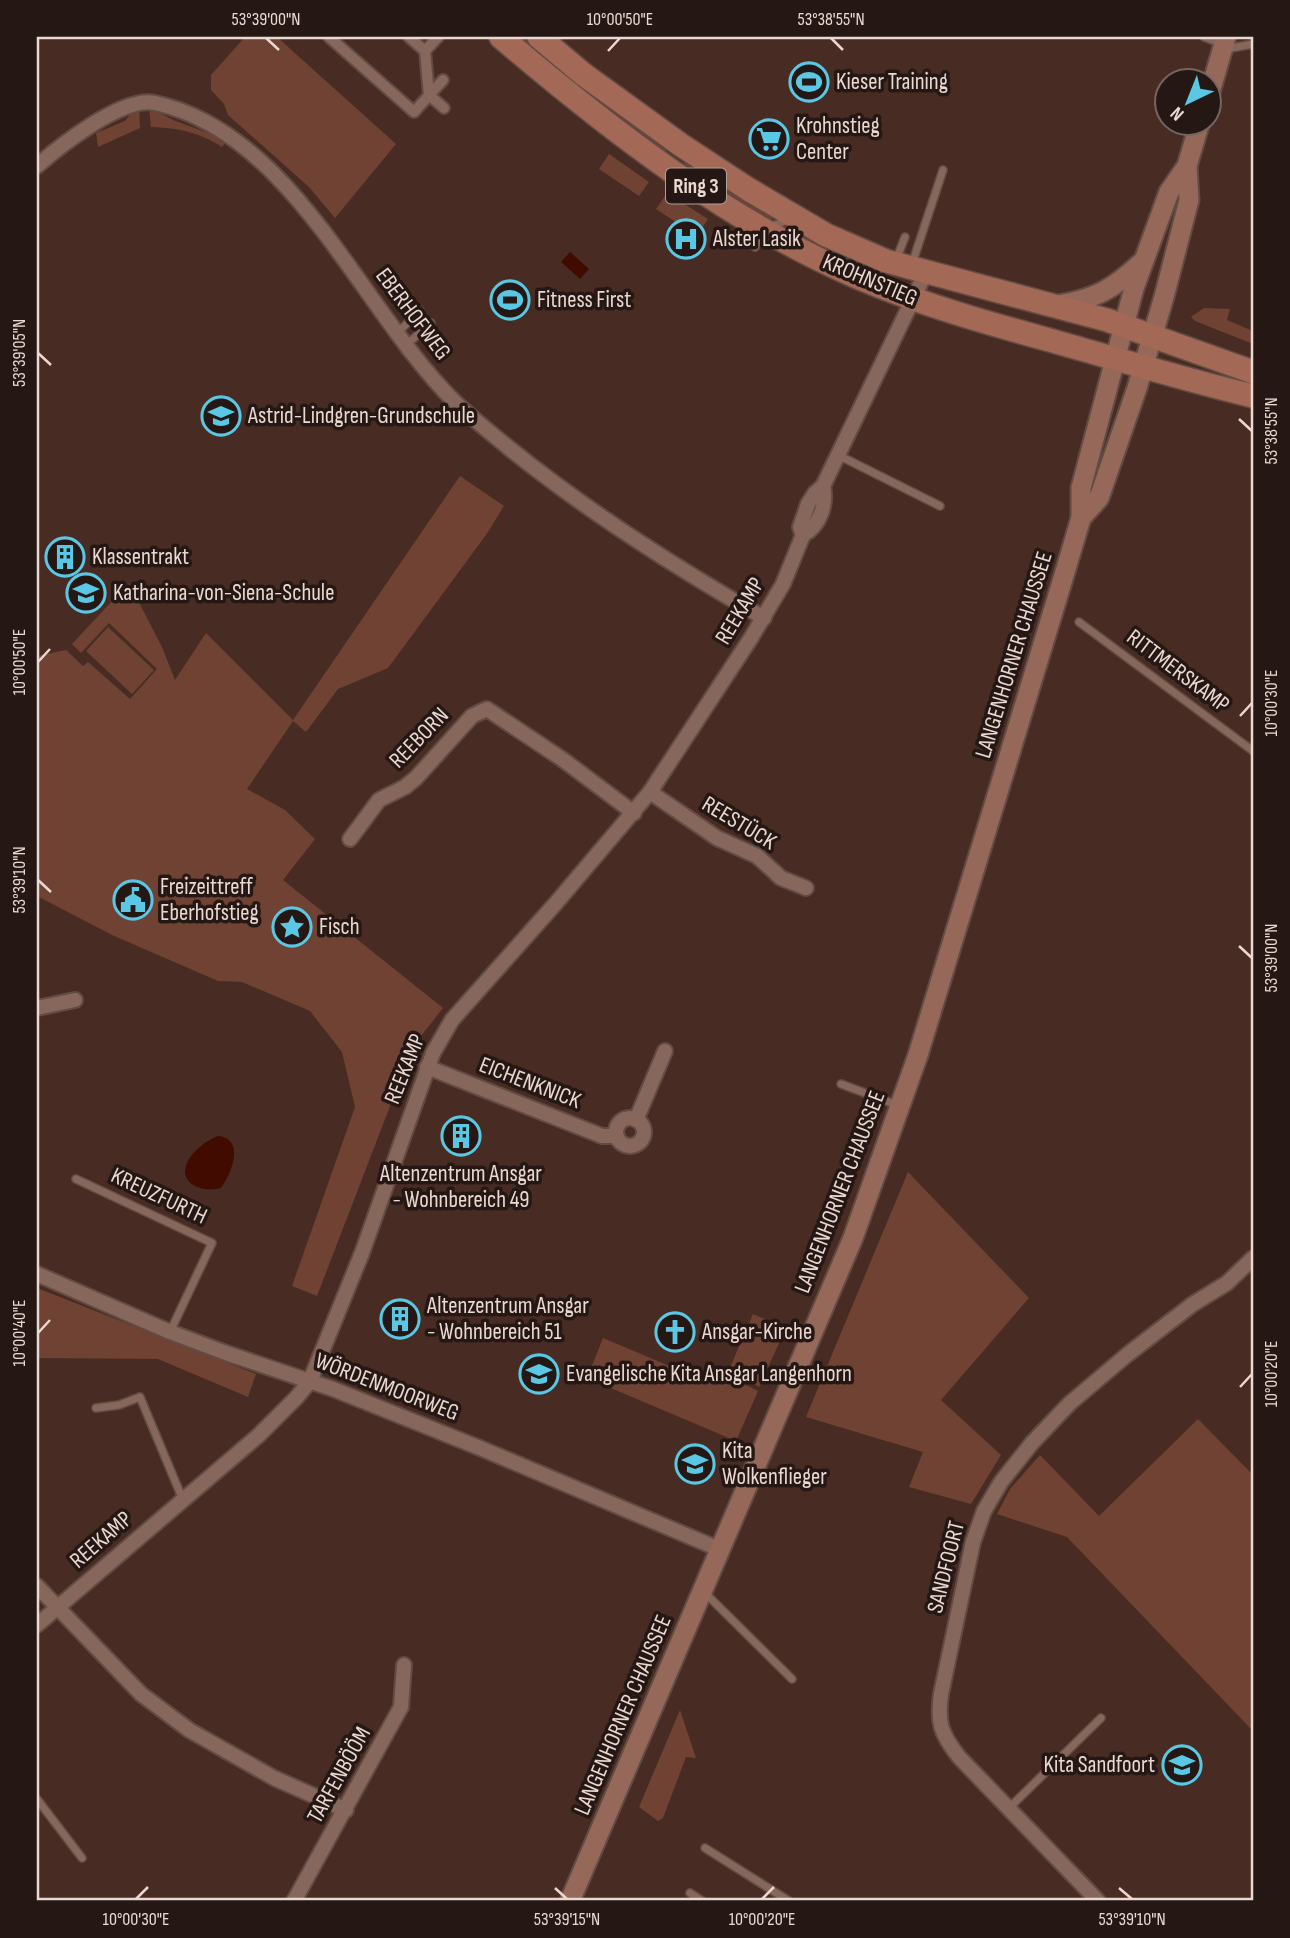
<svg xmlns="http://www.w3.org/2000/svg" width="1290" height="1938" font-family="'Sofia Sans Condensed',sans-serif">
	<rect width="100%" height="100%" fill="#482c23"/>
	<g fill="#6f4233">
		<polygon points="245,37 277,37 396,144 335,218 309,187 228,115 224,104 211,90 211,75"/>
		<polygon points="513,37 523,37 577,81 668,148 664,153"/>
		<path d="M 149,107 L 173,120 L 211,134 L 225,143 L 222,147 C 199,132 178,128 151,127 Z"/>
		<polygon points="135,108 139,108 140,128 98,147 96,133 125,121"/>
		<polygon points="609,154 649,182 639,196 599,169"/>
		<polygon points="686,159 772,215 772,220 769,221 682,166"/>
		<polygon points="667,193 708,219 697,236 656,209"/>
		<polygon points="1204,308 1230,309 1227,320 1253,331 1253,344 1195,321 1191,317"/>
		<polygon points="460,476 504,506 486,535 388,668 338,689 306,732 293,721 247,789 285,810 315,839 283,880 443,1008 421,1036 397,1088 317,1296 292,1286 355,1107 342,1052 310,1011 242,982 218,981 112,935 37,896 37,656 66,650 83,666 88,662 130,699 157,669 109,623 81,653 72,644 129,583 162,647 175,680 206,633 293,720"/>
		<polygon points="108,627 154,670 132,694 86,651"/>
		<polygon points="908,1172 1029,1298 941,1400 1001,1455 971,1504 909,1487 923,1452 806,1417"/>
		<polygon points="37,1288 256,1374 248,1397 158,1359 37,1358"/>
		<polygon points="753,1314 786,1328 782,1335 747,1328"/>
		<polygon points="744,1334 780,1341 759,1387 730,1368"/>
		<polygon points="603,1338 712,1384 718,1371 758,1391 736,1441 587,1378"/>
		<polygon points="1198,1419 1253,1475 1253,1731 1067,1537 997,1514 1010,1489 1040,1455 1099,1516"/>
		<polygon points="680,1710 696,1758 686,1757 663,1818 658,1821 639,1807"/>
	</g>
	<g fill="#410b00">
		<polygon points="570,252 589,269 580,279 561,262"/>
		<path d="M 218,1136 C 246,1139 231,1174 221,1188 C 208,1192 185,1188 185,1171 C 186,1155 205,1141 218,1136 Z"/>
	</g>
	<g fill="none" stroke-linecap="round" stroke-linejoin="round">
		<g stroke="#624b43" stroke-width="10">
			<g id="service">
				<polyline points="1204,37 1223,44"/>
				<polyline points="1226,49 1253,44"/>
				<polyline points="755,247 765,229 790,219"/>
				<polyline points="896,260 905,237"/>
				<polyline points="912,264 943,170"/>
				<polyline points="396,334 420,311"/>
				<polyline points="405,346 431,323"/>
				<polyline points="838,455 940,506"/>
				<polyline points="1079,622 1253,751"/>
				<polyline points="841,1084 900,1106"/>
				<polyline points="76,1179 212,1243 170,1332"/>
				<polyline points="96,1408 119,1405 140,1397 183,1500"/>
				<polyline points="703,1591 792,1679"/>
				<polyline points="37,1799 82,1858"/>
				<polyline points="1009,1808 1101,1718"/>
				<polyline points="705,1848 789,1901"/>
				<polyline points="690,1893 702,1901"/>
			</g>
		</g>
		<g stroke="#624b43" stroke-width="14">
			<g id="pedestrian">
				<polyline points="329,37 414,112 443,80"/>
				<polyline points="409,37 425,51"/>
				<polyline points="438,37 425,51 429,95 444,108"/>
			</g>
		</g>
		<g stroke="#624b43" stroke-width="18">
			<g id="minor">
				<path d="M 37,166 C 61,145 123,96 155,103 C 294,133 362,312 456,403 C 473,419 491,433 509,448 C 588,512 675,567 764,618"/>
				<path d="M 803,535 C 820,525 827,505 823,486"/>
				<polyline points="650,792 717,838 757,856 781,878 806,888"/>
				<polyline points="350,839 379,800 405,787 416,778 472,716 487,709 562,759 634,813"/>
				<polyline points="37,1008 75,1000"/>
				<polyline points="427,1067 602,1136 617,1136"/>
				<circle cx="630" cy="1132" r="14"/>
				<polyline points="636,1120 665,1051"/>
				<polyline points="37,1274 170,1332 226,1353 333,1389 480,1448 719,1549"/>
				<polyline points="37,1586 141,1694 189,1730 274,1778 346,1810"/>
				<polyline points="37,1625 259,1435 297,1397 310,1381 362,1253 433,1053 452,1020 556,903 650,792 751,638 783,584 803,535 800,527 808,504 815,493 823,486 926,272"/>
				<polyline points="294,1901 401,1707 404,1665"/>
				<path d="M 1098,1901 L 959,1757 C 941,1734 937,1723 941,1694 L 973,1542 L 984,1511 L 1001,1482 L 1032,1443 L 1069,1404 L 1128,1354 L 1193,1304 L 1227,1283 L 1253,1258"/>
			</g>
		</g>
		<g stroke="#624b43" stroke-width="23">
			<g id="secondary">
				<polyline points="1210,92 1226,37"/>
				<path d="M 1058,305 C 1096,299 1113,289 1141,263"/>
				<polyline points="1081,518 1099,498 1137,388 1164,297 1189,200 1187,166"/>
				<polyline points="570,1901 853,1238 918,1055 1062,582 1081,518 1081,488 1134,288 1169,192 1187,166 1200,122"/>
			</g>
		</g>
		<g stroke="#624b43" stroke-width="26">
			<g id="primary">
				<path d="M 501,37 C 609,129 726,220 857,277 C 920,304 987,323 1053,341 C 1120,360 1186,380 1253,396"/>
				<polyline points="539,37 583,74 681,145 748,189 826,235 886,261 1107,320 1253,372"/>
			</g>
		</g>
		<use href="#service" stroke="#87675c" stroke-width="7"/>
		<use href="#pedestrian" stroke="#87675c" stroke-width="10"/>
		<use href="#minor" stroke="#87675c" stroke-width="14"/>
		<use href="#secondary" stroke="#956859" stroke-width="19"/>
		<use href="#primary" stroke="#a36856" stroke-width="23"/>
	</g>
	<path fill="none" stroke="#ebd8d2" stroke-width="2.5" d="M 266,38 L 279,50M 831,38 L 843,50M 608,51 L 620,38M 38,353 L 51,365M 1239,419 L 1252,431M 38,662 L 50,649M 1240,716 L 1252,703M 38,880 L 51,892M 1239,946 L 1252,958M 38,1333 L 50,1320M 1240,1387 L 1252,1374M 555,1888 L 567,1899M 1119,1888 L 1132,1899M 136,1899 L 148,1887M 762,1899 L 774,1887"/>
	<defs>
		<g id="stadium-ring" transform="scale(2.0125)"><circle r="9.5" fill="#251814" stroke="#5ac8e5" stroke-width="1.5"/><path d="M0-5a6.5 5 0 1 0 0 10a6.5 5 0 1 0 0-10ZM-3.5-1.8h7v3.6h-7Z" fill="#5ac8e5"/></g>
		<g id="supermarket-ring" transform="scale(2.0125)"><circle r="9.5" fill="#251814" stroke="#5ac8e5" stroke-width="1.5"/><path d="M-6-5.5h2.5l.6 2H6L4.5 2H-2.5L-4.4-4H-6ZM-1.5 3.2a1.3 1.3 0 1 0 .1 0ZM3 3.2a1.3 1.3 0 1 0 .1 0Z" fill="#5ac8e5"/></g>
		<g id="hospital-ring" transform="scale(2.0125)"><circle r="9.5" fill="#251814" stroke="#5ac8e5" stroke-width="1.5"/><path d="M-5-5h3v3.5h4V-5h3V5h-3V1.5h-4V5h-3Z" fill="#5ac8e5"/></g>
		<g id="school-ring" transform="scale(2.0125)"><circle r="9.5" fill="#251814" stroke="#5ac8e5" stroke-width="1.5"/><path d="M0-5L7-2L0 1L-7-2ZM-4 1L0 2.5L4 1V4Q0 6-4 4Z" fill="#5ac8e5"/></g>
		<g id="building-ring" transform="scale(2.0125)"><circle r="9.5" fill="#251814" stroke="#5ac8e5" stroke-width="1.5"/><path d="M-4-6H4V6H1V3H-1V6H-4ZM-2.5-4.3h1.7v1.8h-1.7ZM.8-4.3h1.7v1.8H.8ZM-2.5-1h1.7V.8h-1.7ZM.8-1h1.7V.8H.8Z" fill="#5ac8e5"/></g>
		<g id="civic-ring" transform="scale(2.0125)"><circle r="9.5" fill="#251814" stroke="#5ac8e5" stroke-width="1.5"/><path d="M-.6-6.5H3V-4.5H.6V-3L4-1V1h2V6H-6V1h2V-1L-.6-3ZM-1.2 2.5V6h2.4V2.5Z" fill="#5ac8e5"/></g>
		<g id="sight-ring" transform="scale(2.0125)"><circle r="9.5" fill="#251814" stroke="#5ac8e5" stroke-width="1.5"/><path d="M0-6L1.8-2.2L6-1.7L2.9 1.2L3.7 5.4L0 3.3L-3.7 5.4L-2.9 1.2L-6-1.7L-1.8-2.2Z" fill="#5ac8e5"/></g>
		<g id="church-ring" transform="scale(2.0125)"><circle r="9.5" fill="#251814" stroke="#5ac8e5" stroke-width="1.5"/><path d="M-1.2-6h2.4v3.5h3.3v2.4h-3.3V6h-2.4V-.1h-3.3v-2.4h3.3Z" fill="#5ac8e5"/></g>
	</defs>
	<g fill-rule="evenodd">
		<use href="#stadium-ring" x="809" y="82"/>
		<use href="#supermarket-ring" x="769" y="139"/>
		<use href="#hospital-ring" x="686" y="239"/>
		<use href="#stadium-ring" x="510" y="300"/>
		<use href="#school-ring" x="221" y="416"/>
		<use href="#building-ring" x="65" y="557"/>
		<use href="#school-ring" x="86" y="593"/>
		<use href="#civic-ring" x="133" y="900"/>
		<use href="#sight-ring" x="292" y="927"/>
		<use href="#building-ring" x="461" y="1136"/>
		<use href="#building-ring" x="400" y="1319"/>
		<use href="#church-ring" x="675" y="1332"/>
		<use href="#school-ring" x="539" y="1374"/>
		<use href="#school-ring" x="695" y="1464"/>
		<use href="#school-ring" x="1182" y="1765"/>
	</g>
	<g text-anchor="middle" dominant-baseline="central" stroke-width="7" stroke-linejoin="round" paint-order="stroke">
		<rect fill="#251814" stroke="#b09e99" stroke-width="2" x="666" y="168.5" width="60" height="35" rx="5"/>
		<g font-size="21" font-weight="bold" fill="#ebd8d2">
			<text x="696" y="186">Ring 3</text>
		</g>
		<g font-size="23" fill="#ebd8d2" stroke="#251814" text-anchor="start">
			<text x="836" y="82">Kieser Training</text>
			<text x="796" y="126">Krohnstieg<tspan x="796" dy="26">Center</tspan></text>
			<text x="713" y="239">Alster Lasik</text>
			<text x="537" y="300">Fitness First</text>
			<text x="248" y="416">Astrid-Lindgren-Grundschule</text>
			<text x="92" y="557">Klassentrakt</text>
			<text x="113" y="593">Katharina-von-Siena-Schule</text>
			<text x="160" y="887">Freizeittreff<tspan x="160" dy="26">Eberhofstieg</tspan></text>
			<text x="319" y="927">Fisch</text>
			<text x="461" y="1174" text-anchor="middle">Altenzentrum Ansgar<tspan x="461" dy="26">- Wohnbereich 49</tspan></text>
			<text x="427" y="1306">Altenzentrum Ansgar<tspan x="427" dy="26">- Wohnbereich 51</tspan></text>
			<text x="702" y="1332">Ansgar-Kirche</text>
			<text x="566" y="1374">Evangelische Kita Ansgar Langenhorn</text>
			<text x="722" y="1451">Kita<tspan x="722" dy="26">Wolkenflieger</tspan></text>
			<text x="1155" y="1765" text-anchor="end">Kita Sandfoort</text>
		</g>
		<g font-size="23" fill="#ebd8d2" stroke="#251814">
			<text transform="translate(870 280) rotate(23)">KROHNSTIEG</text>
			<text transform="translate(413 314) rotate(53)">EBERHOFWEG</text>
			<text transform="translate(740 611) rotate(-59)">REEKAMP</text>
			<text transform="translate(1014 655) rotate(-73)">LANGENHORNER CHAUSSEE</text>
			<text transform="translate(1178 671) rotate(37)">RITTMERSKAMP</text>
			<text transform="translate(419 738) rotate(-46)">REEBORN</text>
			<text transform="translate(739 823) rotate(31)">REESTÜCK</text>
			<text transform="translate(405 1069) rotate(-68)">REEKAMP</text>
			<text transform="translate(530 1083) rotate(21)">EICHENKNICK</text>
			<text transform="translate(840 1192) rotate(-69)">LANGENHORNER CHAUSSEE</text>
			<text transform="translate(159 1196) rotate(25)">KREUZFURTH</text>
			<text transform="translate(387 1387) rotate(21)">WÖRDENMOORWEG</text>
			<text transform="translate(101 1540) rotate(-41)">REEKAMP</text>
			<text transform="translate(946 1567) rotate(-76)">SANDFOORT</text>
			<text transform="translate(623 1715) rotate(-67)">LANGENHORNER CHAUSSEE</text>
			<text transform="translate(339 1775) rotate(-61)">TARFENBÖÖM</text>
		</g>
	</g>
	<rect width="1290" height="1938" fill="none" stroke="#251814" stroke-width="77"/>
	<g transform="translate(1188 102) rotate(223)"><circle r="33" fill="#251814" stroke="#746560" stroke-width="2"/>
	<path d="M0-5L12 26L0 18L-12 26Z" fill="#5ac8e5"/>
	<text y="-10" font-size="19" font-weight="bold" text-anchor="middle" fill="#ebd8d2">N</text>
	</g>
	<rect x="38" y="38" width="1214" height="1861" fill="none" stroke="#ebd8d2" stroke-width="2.5"/>
	<g font-size="18" text-anchor="middle" fill="#ebd8d2">
		<text x="266" y="25">53°39'00"N</text>
		<text x="620" y="25">10°00'50"E</text>
		<text x="831" y="25">53°38'55"N</text>
		<text transform="translate(19 353) rotate(-90)" y="6">53°39'05"N</text>
		<text transform="translate(1271 431) rotate(-90)" y="6">53°38'55"N</text>
		<text transform="translate(19 662) rotate(-90)" y="6">10°00'50"E</text>
		<text transform="translate(1271 703) rotate(-90)" y="6">10°00'30"E</text>
		<text transform="translate(19 880) rotate(-90)" y="6">53°39'10"N</text>
		<text transform="translate(1271 958) rotate(-90)" y="6">53°39'00"N</text>
		<text transform="translate(19 1333) rotate(-90)" y="6">10°00'40"E</text>
		<text transform="translate(1271 1374) rotate(-90)" y="6">10°00'20"E</text>
		<text x="136" y="1925">10°00'30"E</text>
		<text x="567" y="1925">53°39'15"N</text>
		<text x="762" y="1925">10°00'20"E</text>
		<text x="1132" y="1925">53°39'10"N</text>
	</g>
</svg>
